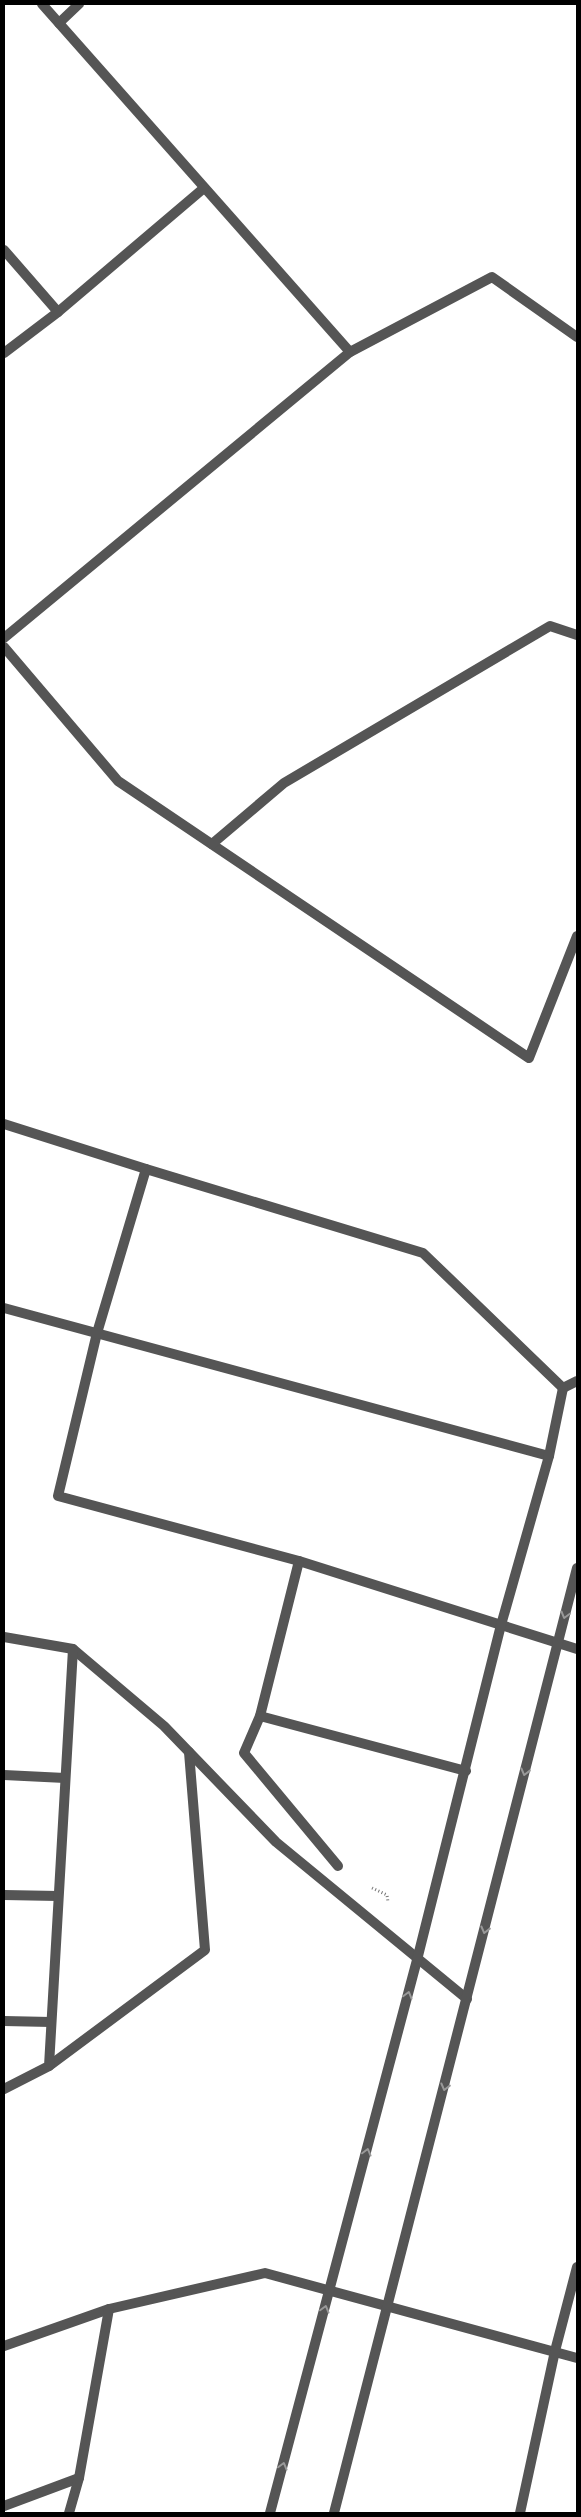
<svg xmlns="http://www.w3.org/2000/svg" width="581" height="2517" font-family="'Asap Condensed',sans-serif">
	<rect width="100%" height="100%" fill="#fff"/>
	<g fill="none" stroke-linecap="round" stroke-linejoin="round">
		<polyline stroke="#777" stroke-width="3" stroke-dasharray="1 2.5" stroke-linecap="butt" points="372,1888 387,1895 388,1902"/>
		<g stroke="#555" stroke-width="10">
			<polyline points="42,4 350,352"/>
			<polyline points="59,23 79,4"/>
			<polyline points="4,250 58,312"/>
			<polyline points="4,353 58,312 204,188"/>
			<polyline points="4,638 350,352 492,277 577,337"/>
			<polyline points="4,647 118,781 529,1058 577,936"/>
			<polyline points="212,844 284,783 550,626 577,635"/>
			<polyline points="4,1124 146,1169 423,1253 563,1388 577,1381"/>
			<polyline points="146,1169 97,1333 58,1496 299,1561 577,1649"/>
			<polyline points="4,1308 549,1456"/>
			<polyline points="299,1561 260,1716 244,1753 338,1866"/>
			<polyline points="4,1637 73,1649 164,1726 276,1842 467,1999"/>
			<polyline points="260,1716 466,1771"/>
			<polyline points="4,1775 65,1778"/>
			<polyline points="4,1895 58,1896"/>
			<polyline points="4,2021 51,2022"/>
			<polyline points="49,2066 205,1950 189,1752"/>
			<polyline points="4,2089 49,2066 73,1649"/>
			<polyline points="4,2346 109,2309 265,2273 577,2358"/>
			<polyline points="4,2506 79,2478"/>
			<polyline points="69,2513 79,2478 109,2309"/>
			<polyline points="520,2513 555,2351 577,2267"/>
		</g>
		<g stroke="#555" stroke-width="10">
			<polyline points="270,2513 417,1960 501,1625 549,1456 563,1388"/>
			<polyline points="334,2513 577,1568"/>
		</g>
	</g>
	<defs><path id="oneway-chevron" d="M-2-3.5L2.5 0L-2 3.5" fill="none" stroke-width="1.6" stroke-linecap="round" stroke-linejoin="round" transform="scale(1.25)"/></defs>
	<g stroke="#999">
		<use href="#oneway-chevron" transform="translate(565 1615) rotate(105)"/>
		<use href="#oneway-chevron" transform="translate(525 1772) rotate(104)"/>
		<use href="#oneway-chevron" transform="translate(485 1930) rotate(104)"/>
		<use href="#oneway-chevron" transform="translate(408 1995) rotate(-75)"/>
		<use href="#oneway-chevron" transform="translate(445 2087) rotate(104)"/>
		<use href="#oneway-chevron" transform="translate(367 2152) rotate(-75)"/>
		<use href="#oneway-chevron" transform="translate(325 2309) rotate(-75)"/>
		<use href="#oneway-chevron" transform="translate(283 2466) rotate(-75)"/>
	</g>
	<rect width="581" height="2517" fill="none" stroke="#000000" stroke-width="10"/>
</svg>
